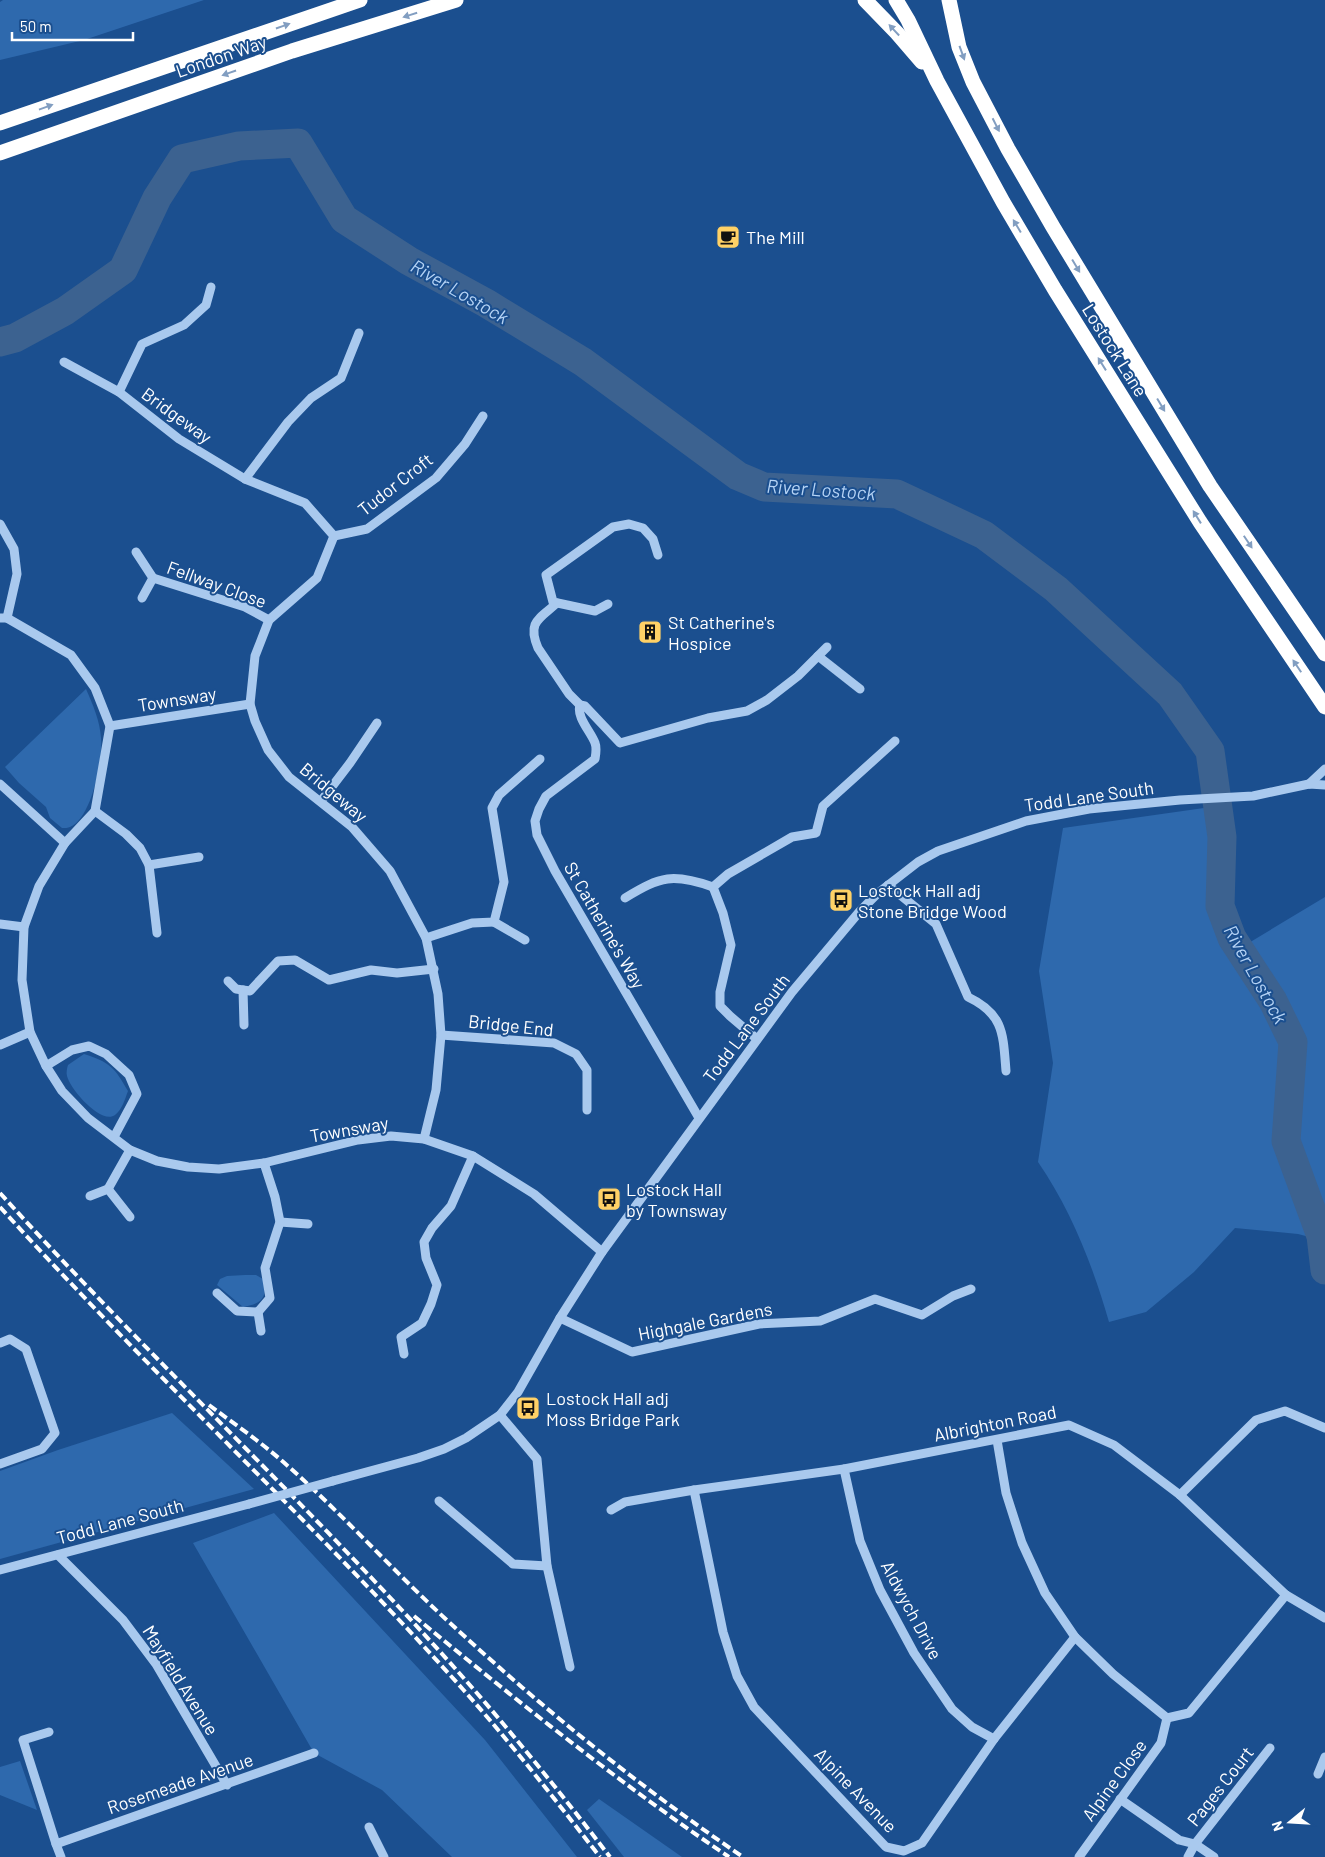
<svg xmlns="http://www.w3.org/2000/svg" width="1325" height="1857" font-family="Barlow,sans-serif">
	<rect width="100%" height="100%" fill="#1b4f8f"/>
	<g fill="#2e69ad">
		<polygon points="3,0 204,0 84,40 0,60 0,2"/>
		<path d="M 86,689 C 93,705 100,721 101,738 C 103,759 92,818 70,827 C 68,828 65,828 62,828 L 50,818 L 46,807 L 19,783 L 5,767 Z"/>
		<path d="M 1211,807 L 1216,869 L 1214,899 L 1217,925 L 1232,953 L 1325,897 L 1325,1241 L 1298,1234 L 1235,1228 L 1194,1272 L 1146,1312 L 1109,1322 C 1093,1266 1071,1210 1038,1162 L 1053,1063 L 1039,971 L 1063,828 Z"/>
		<path d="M 84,1054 C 110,1062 115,1068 128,1091 C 125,1099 122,1110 115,1115 C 101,1125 70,1089 67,1076 C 66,1073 67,1068 68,1065 Z"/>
		<path d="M 245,1275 L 256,1275 L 263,1279 C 268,1297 262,1304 243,1307 L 217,1285 L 220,1279 L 227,1276 Z"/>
		<polygon points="172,1413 254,1489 0,1559 0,1471 58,1450"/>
		<polygon points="274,1513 485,1740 577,1857 452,1857 382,1790 314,1753 193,1543"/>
		<polygon points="20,1761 37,1810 0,1795 0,1767"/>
		<polygon points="599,1799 682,1857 624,1857 587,1810"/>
	</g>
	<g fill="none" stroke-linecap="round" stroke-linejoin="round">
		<polyline stroke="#3c6290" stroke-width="29" points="0,342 15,338 65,311 123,270 157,198 182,159 239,146 298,143 344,219 409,261 486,303 583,362 738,476 764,487 897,494 984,535 1056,589 1170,694 1210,751 1222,837 1220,906 1232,938 1273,1001 1293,1042 1286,1141 1321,1236 1325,1270"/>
		<g stroke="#a9c9ee" stroke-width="9">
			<polyline points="64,362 119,392 179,439 245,479 305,503 334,536 317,578 269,620 255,656 250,704 255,721 268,750 289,777 352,827 390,871 426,938 438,994 441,1035 436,1090 424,1139"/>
			<polyline points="119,392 142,344 184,325 206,305 211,287"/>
			<polyline points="245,479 288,422 311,398 341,378 359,333"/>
			<polyline points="0,524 14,549 17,574 7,618"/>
			<polyline points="334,536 367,529 436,478 465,444 483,416"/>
			<polyline points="136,552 153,578 142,598"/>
			<polyline points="153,578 245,607 269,620"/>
			<path d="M 557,603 C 539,619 527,622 538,648 L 569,694 L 580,705"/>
			<polyline points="608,604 595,611 553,602 546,575 613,527 629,524 643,528 653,539 658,555"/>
			<polyline points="0,618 7,618 71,655 95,688 110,726 95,811 65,843 39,886 24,927 22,980 30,1032 46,1066 62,1091 88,1118 130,1150 157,1161 188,1167 219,1169 264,1163 358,1140 391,1136 424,1139 473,1156 534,1194 602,1252"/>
			<polyline points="818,656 860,689"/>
			<polyline points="110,726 250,704"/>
			<polyline points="0,784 65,843"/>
			<polyline points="1309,784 1325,769"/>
			<polyline points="321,801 350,763 377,723"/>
			<polyline points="95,811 126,834 140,848 149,865 157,933"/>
			<polyline points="149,865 199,857"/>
			<path d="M 888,885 L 936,924 L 968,997 C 1004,1014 1003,1034 1006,1071"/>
			<path d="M 625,898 C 661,876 673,873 713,887"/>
			<polyline points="494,922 525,940"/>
			<polyline points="0,924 24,927"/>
			<polyline points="426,938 472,923 494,922 504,882 492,808 499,795 540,759"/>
			<polyline points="228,981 236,989 250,991 278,961 295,960 329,980 371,970 397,973 434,969"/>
			<polyline points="243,990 244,1025"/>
			<polyline points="441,1035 554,1043 576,1054 587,1070 587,1110"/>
			<polyline points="757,1039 730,1016 720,1006 720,992 731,945 723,913 713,887 728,874 792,837 816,833 823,806 895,741"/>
			<polyline points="0,1045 30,1032"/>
			<polyline points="46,1066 72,1050 89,1046 106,1054 129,1075 137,1094 114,1137"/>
			<path d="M 699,1118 L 555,871 L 537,835 L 535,821 L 539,809 L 546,796 L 595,759 C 596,753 597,748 595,743 C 591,732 576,717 580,705 L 585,706 L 620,743 L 708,718 L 747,711 L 767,700 L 798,676 L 827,647"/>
			<polyline points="108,1189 130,1150"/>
			<polyline points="90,1196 108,1189 130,1217"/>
			<polyline points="280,1222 308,1224"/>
			<polyline points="217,1293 237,1311 258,1312 270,1298 265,1268 280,1222 275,1197 264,1163"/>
			<polyline points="258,1312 261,1331"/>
			<polyline points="560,1318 632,1352 759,1324 820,1321 875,1299 922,1315 953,1296 971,1289"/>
			<polyline points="0,1343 10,1339 26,1349 55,1433 42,1449 0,1464"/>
			<polyline points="404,1354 401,1337 422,1323 431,1304 437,1285 426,1258 424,1242 432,1228 451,1206 473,1156"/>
			<polyline points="500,1415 537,1459 547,1566 570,1667"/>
			<polyline points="997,1440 1006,1493 1022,1543 1045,1593 1075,1637 1113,1674 1167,1718 1189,1713 1286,1595"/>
			<polyline points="844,1469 860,1541 880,1590 914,1653 952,1709 972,1727 994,1739"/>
			<polyline points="333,1481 418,1458 444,1449 466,1438 500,1415 518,1392 560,1318 602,1252 792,992 860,911 878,893 918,862 938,851 1026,821 1089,809 1180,800 1253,796 1309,784 1325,785"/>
			<polyline points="694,1490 723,1632 737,1676 754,1707 886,1847 904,1851 922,1843 994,1739 1075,1637"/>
			<polyline points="1180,1495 1256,1420 1285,1411 1325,1428"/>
			<polyline points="439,1501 513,1564 547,1566"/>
			<polyline points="611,1510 625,1502 694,1490 844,1469 1069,1425 1114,1445 1180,1495 1286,1595 1325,1618"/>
			<polyline points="58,1555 123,1620 156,1664 227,1785"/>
			<polyline points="0,1570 249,1504"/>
			<polyline points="49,1732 23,1740 56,1844 314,1753"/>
			<polyline points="1318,1774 1325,1757"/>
			<polyline points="1120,1799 1179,1840 1195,1844 1214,1857"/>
			<polyline points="369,1827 384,1857"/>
			<polyline points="56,1844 61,1857"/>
			<polyline points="1079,1857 1161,1743 1167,1718"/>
			<polyline points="1188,1857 1195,1844 1270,1748"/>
		</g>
		<g stroke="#fff" stroke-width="15">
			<polyline points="865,0 897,33 922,62"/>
			<polyline points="896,0 908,20 937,81 1003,202 1055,290 1200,522 1325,707"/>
			<polyline points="949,0 959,47 973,82 1008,149 1053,227 1210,486 1325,654"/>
			<polyline points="0,123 360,0"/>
			<polyline points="0,153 292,51 456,0"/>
		</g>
		<g stroke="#fff" stroke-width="4" stroke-dasharray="9 4" stroke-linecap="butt">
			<path d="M 0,1193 C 154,1363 324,1519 476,1692 C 522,1745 567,1801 610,1857"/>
			<path d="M 0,1207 C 151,1374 318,1527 468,1695 C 514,1747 557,1802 600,1857"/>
			<path d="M 209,1405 C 233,1423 258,1440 281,1460 C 340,1511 392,1570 450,1623 C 542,1708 640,1787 743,1857"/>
			<path d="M 414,1616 C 516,1700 619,1783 729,1857"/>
		</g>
		<polyline stroke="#a9c9ee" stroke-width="9" points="249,1504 333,1481"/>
	</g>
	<defs><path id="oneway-solid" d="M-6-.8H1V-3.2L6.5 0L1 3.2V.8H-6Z" transform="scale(1.25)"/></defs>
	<g fill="#829ec1">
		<use href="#oneway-solid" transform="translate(410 15) rotate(163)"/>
		<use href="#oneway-solid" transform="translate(283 26) rotate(-19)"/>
		<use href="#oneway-solid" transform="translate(894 30) rotate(-133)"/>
		<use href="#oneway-solid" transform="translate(962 53) rotate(70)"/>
		<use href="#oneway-solid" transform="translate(229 73) rotate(161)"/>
		<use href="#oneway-solid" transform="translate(46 107) rotate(-20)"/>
		<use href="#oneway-solid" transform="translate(996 125) rotate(63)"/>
		<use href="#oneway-solid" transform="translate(1017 226) rotate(-121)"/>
		<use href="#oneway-solid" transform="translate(1076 266) rotate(59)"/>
		<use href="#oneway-solid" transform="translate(1102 364) rotate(-122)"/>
		<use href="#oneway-solid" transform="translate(1161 405) rotate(59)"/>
		<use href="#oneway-solid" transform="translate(1197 517) rotate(-122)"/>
		<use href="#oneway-solid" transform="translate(1248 542) rotate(56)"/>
		<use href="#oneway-solid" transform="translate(1297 666) rotate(-124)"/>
	</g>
	<defs>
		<g id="cafe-square" transform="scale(1.25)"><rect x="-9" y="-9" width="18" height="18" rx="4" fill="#ffd166" stroke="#1b4f8f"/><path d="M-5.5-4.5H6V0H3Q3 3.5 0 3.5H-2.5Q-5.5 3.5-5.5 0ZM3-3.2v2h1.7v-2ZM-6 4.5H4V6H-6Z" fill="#111"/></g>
		<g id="building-square" transform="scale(1.25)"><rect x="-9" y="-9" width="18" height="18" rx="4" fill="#ffd166" stroke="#1b4f8f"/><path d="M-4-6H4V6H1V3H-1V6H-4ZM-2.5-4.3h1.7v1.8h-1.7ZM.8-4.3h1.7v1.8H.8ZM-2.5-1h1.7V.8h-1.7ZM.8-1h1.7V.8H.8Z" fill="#111"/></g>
		<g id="bus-square" transform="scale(1.25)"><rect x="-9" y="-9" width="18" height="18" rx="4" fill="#ffd166" stroke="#1b4f8f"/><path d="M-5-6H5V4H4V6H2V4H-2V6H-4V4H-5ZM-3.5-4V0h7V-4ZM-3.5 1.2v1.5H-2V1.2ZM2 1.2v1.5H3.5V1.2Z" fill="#111"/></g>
	</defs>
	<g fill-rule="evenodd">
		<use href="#cafe-square" x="728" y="237"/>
		<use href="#building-square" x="650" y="632"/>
		<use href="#bus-square" x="841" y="900"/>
		<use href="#bus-square" x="609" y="1199"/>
		<use href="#bus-square" x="528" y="1408"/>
	</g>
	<g text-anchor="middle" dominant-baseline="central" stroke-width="4" stroke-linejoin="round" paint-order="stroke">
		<g font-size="18" fill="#fff" stroke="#1b4f8f">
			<text transform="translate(221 56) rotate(-19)">London Way</text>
			<text transform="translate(1115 350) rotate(58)">Lostock Lane</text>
			<text transform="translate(177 415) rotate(36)">Bridgeway</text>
			<text transform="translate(395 484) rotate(-38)">Tudor Croft</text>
			<text transform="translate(217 584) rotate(20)">Fellway Close</text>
			<text transform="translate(177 699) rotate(-9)">Townsway</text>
			<text transform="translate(334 792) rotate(40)">Bridgeway</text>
			<text transform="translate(1089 796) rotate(-8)">Todd Lane South</text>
			<text transform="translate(605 925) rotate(60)">St Catherine's Way</text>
			<text transform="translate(511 1025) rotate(6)">Bridge End</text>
			<text transform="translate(746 1028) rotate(-53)">Todd Lane South</text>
			<text transform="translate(349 1129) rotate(-10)">Townsway</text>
			<text transform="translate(705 1321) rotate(-11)">Highgale Gardens</text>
			<text transform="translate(995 1423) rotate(-11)">Albrighton Road</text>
			<text transform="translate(120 1521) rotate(-15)">Todd Lane South</text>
			<text transform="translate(912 1610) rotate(62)">Aldwych Drive</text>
			<text transform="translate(181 1680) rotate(58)">Mayfield Avenue</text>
			<text transform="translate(1114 1780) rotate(-54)">Alpine Close</text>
			<text transform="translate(180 1783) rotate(-19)">Rosemeade Avenue</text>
			<text transform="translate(1220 1786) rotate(-52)">Pages Court</text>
			<text transform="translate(856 1790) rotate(46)">Alpine Avenue</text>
		</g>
		<g font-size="18" fill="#fff" stroke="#1b4f8f" text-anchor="start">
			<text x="746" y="237">The Mill</text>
			<text x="668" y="622">St Catherine's<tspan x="668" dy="21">Hospice</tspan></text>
			<text x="858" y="890">Lostock Hall adj<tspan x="858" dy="21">Stone Bridge Wood</tspan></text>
			<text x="626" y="1189">Lostock Hall<tspan x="626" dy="21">by Townsway</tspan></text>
			<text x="546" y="1398">Lostock Hall adj<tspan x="546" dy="21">Moss Bridge Park</tspan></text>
		</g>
		<g font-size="19" font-style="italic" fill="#b5d3f5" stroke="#1b4f8f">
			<text transform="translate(460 291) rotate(30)">River Lostock</text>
			<text transform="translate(821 489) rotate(4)">River Lostock</text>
			<text transform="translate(1256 974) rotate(61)">River Lostock</text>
		</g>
	</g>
	<g transform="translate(1290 1822) rotate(252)" stroke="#1b4f8f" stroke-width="4" paint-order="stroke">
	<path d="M0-4L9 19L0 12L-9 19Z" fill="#ffffff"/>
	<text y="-8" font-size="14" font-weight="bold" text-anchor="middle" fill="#ffffff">N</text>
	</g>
	<path d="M12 32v8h121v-8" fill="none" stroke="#ffffff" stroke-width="2.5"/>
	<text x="20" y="32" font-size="15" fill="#ffffff" stroke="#1b4f8f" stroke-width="4" paint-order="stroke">50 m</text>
</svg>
